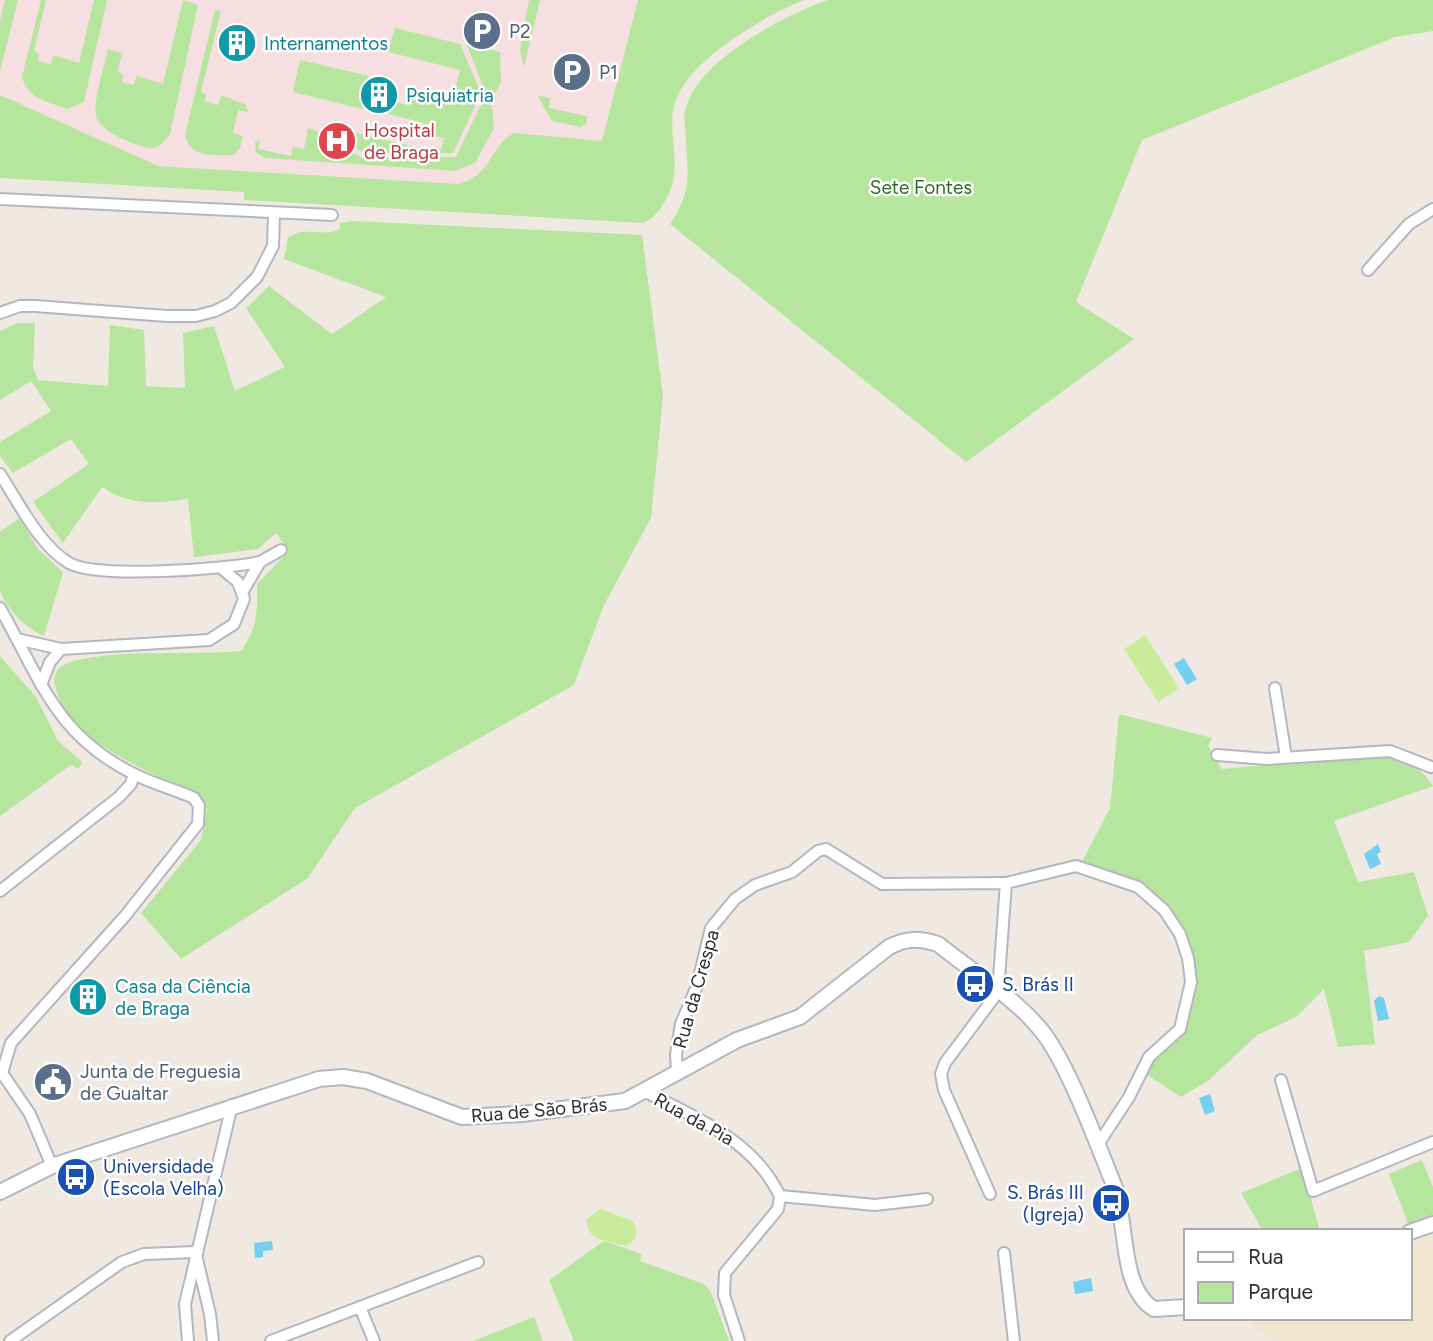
<svg xmlns="http://www.w3.org/2000/svg" width="1433" height="1341" font-family="Figtree,sans-serif">
	<rect width="100%" height="100%" fill="#efe9e1"/>
	<polygon fill="#f0e6d1" points="1433,1230 1433,1341 1274,1341 1252,1327 1249,1318 1410,1318 1410,1238"/>
	<polygon fill="#f5dfe0" points="0,0 804,0 773,14 701,61 691,73 672,109 675,183 656,214 644,223 244,200 244,192 0,178"/>
	<g fill="#b6e59e">
		<polygon points="5,0 18,0 0,71 0,21"/>
		<path d="M 41,0 L 46,0 L 34,50 L 39,54 L 38,61 L 51,64 L 53,55 L 79,63 L 94,0 L 107,0 L 84,102 L 67,109 C 47,101 28,99 22,77 Z"/>
		<path d="M 183,0 L 198,5 L 170,134 C 165,141 159,149 149,148 C 136,146 102,132 97,119 C 91,105 105,65 108,49 L 122,53 L 118,71 L 123,75 L 122,82 L 134,85 L 137,76 L 163,84 Z"/>
		<polygon points="529,0 540,0 524,67 520,50"/>
		<path d="M 638,0 L 804,0 C 764,16 696,56 678,95 C 661,132 689,165 663,204 C 658,212 653,218 644,223 L 244,200 L 244,192 L 0,178 L 0,95 L 158,166 L 457,184 C 494,176 487,148 514,133 L 602,141 Z"/>
		<path d="M 828,0 L 1433,0 L 1433,31 L 1395,37 L 1142,140 L 1076,302 L 1134,339 L 966,462 L 670,224 C 692,192 688,176 686,138 C 686,130 683,119 685,112 C 694,62 784,15 828,0 Z"/>
		<path d="M 215,10 L 221,11 L 201,91 L 206,95 L 205,102 L 218,105 L 221,95 L 246,105 L 248,112 L 238,110 L 233,133 L 243,136 L 240,148 L 234,155 C 214,155 191,159 185,135 Z"/>
		<polygon points="395,28 460,44 481,93 453,153 364,153 320,124 440,153 444,138 434,136 436,126 388,114 391,101 408,105 413,88 453,98 460,70 388,52"/>
		<polygon points="466,43 500,52 501,82 491,100 494,128 475,163 455,171 265,158 256,152 255,142 260,140 258,149 291,156 293,147 304,149 308,128 319,132 362,158 456,157 486,94"/>
		<polygon points="300,60 369,76 362,109 293,92"/>
		<polygon points="538,96 550,98 549,108 587,116 586,124 580,127 552,121"/>
		<path d="M 352,221 L 642,235 L 663,396 L 651,518 L 604,605 L 574,685 L 355,808 L 308,878 L 181,959 L 141,913 L 201,840 L 207,809 C 197,792 177,785 159,777 C 122,759 64,731 55,685 C 52,672 60,665 71,662 C 119,648 189,656 241,651 C 257,629 258,611 257,584 L 289,551 L 276,533 L 258,549 L 194,557 L 188,499 C 153,503 133,507 102,487 L 63,543 L 33,502 L 89,464 L 71,439 L 13,473 L 0,456 L 0,442 L 51,411 L 31,381 L 0,400 L 0,331 L 18,323 L 35,323 L 33,367 L 38,380 L 108,386 L 110,325 L 144,330 L 146,386 L 185,388 L 183,333 L 214,326 L 235,391 L 285,367 L 246,308 L 269,286 L 332,334 L 386,297 L 284,259 L 288,238 C 305,225 323,238 340,229 L 340,223 Z"/>
		<path d="M 19,518 L 39,550 L 63,572 L 44,636 C 28,630 3,606 0,589 C 0,571 0,550 0,532 Z"/>
		<polygon points="0,656 36,697 58,741 82,762 79,769 71,765 0,816"/>
		<path d="M 1119,714 L 1212,738 L 1208,746 L 1222,769 L 1390,754 C 1410,761 1421,768 1433,786 L 1334,821 L 1358,882 L 1414,872 L 1428,916 L 1409,942 L 1364,951 L 1375,1044 L 1338,1047 L 1324,989 L 1296,1017 L 1257,1035 L 1209,1080 L 1181,1097 L 1143,1072 L 1158,1052 L 1186,1029 L 1195,982 L 1185,934 L 1166,904 L 1150,891 L 1131,879 L 1082,862 L 1110,808 Z"/>
		<polygon points="1422,1160 1433,1187 1433,1217 1409,1226 1389,1174"/>
		<polygon points="1302,1168 1320,1231 1263,1231 1241,1193"/>
		<polygon points="604,1241 642,1254 640,1261 704,1284 711,1292 729,1341 574,1341 549,1280"/>
		<polygon points="534,1317 543,1341 473,1341"/>
	</g>
	<g fill="#c9ec9a">
		<polygon points="1145,635 1179,688 1158,702 1124,649"/>
		<path d="M 600,1209 L 633,1221 C 639,1231 637,1242 625,1246 C 609,1241 584,1240 587,1219 Z"/>
	</g>
	<g fill="#75cff0">
		<polygon points="1184,658 1197,679 1187,685 1174,664"/>
		<polygon points="1378,844 1381,852 1377,854 1381,864 1370,869 1364,854"/>
		<polygon points="1379,996 1384,998 1389,1019 1378,1021 1374,1001"/>
		<polygon points="1210,1094 1215,1111 1205,1115 1199,1098"/>
		<polygon points="272,1241 273,1250 263,1251 263,1257 255,1258 254,1243"/>
		<polygon points="1091,1278 1093,1291 1075,1294 1073,1282"/>
	</g>
	<g fill="none" stroke-linecap="round" stroke-linejoin="round">
		<g stroke="#b4b7c1" stroke-width="14">
			<g id="minor">
				<polyline points="0,199 332,215"/>
				<polyline points="1368,270 1409,224 1433,209"/>
				<polyline points="0,313 20,306 35,306 167,316 196,316 215,311 231,303 257,277 273,246 274,214"/>
				<path d="M 0,474 C 19,503 39,545 69,563 C 97,579 226,569 260,562"/>
				<polyline points="243,591 260,562 281,550"/>
				<path d="M 0,608 C 40,678 55,735 134,774 C 153,784 174,789 194,798 L 199,806 L 198,824 L 125,916 L 11,1043 L 2,1073"/>
				<polyline points="17,639 61,649 209,640 234,624 244,599 238,582 221,568"/>
				<polyline points="41,685 50,662 61,649"/>
				<polyline points="1275,688 1286,757"/>
				<polyline points="1217,755 1267,759 1390,751 1431,767"/>
				<polyline points="1006,883 1076,866 1138,887 1164,910 1180,934 1188,958 1191,982 1180,1029 1149,1057 1129,1097 1097,1146"/>
				<polyline points="0,891 119,797 131,784 134,774"/>
				<polyline points="677,1071 676,1054 681,1024 697,986 711,928 735,899 755,885 792,872 818,851 826,849 882,884 1006,883 998,992 945,1063 941,1074 944,1090 990,1194"/>
				<polyline points="2,1073 30,1114 52,1166"/>
				<polyline points="1281,1080 1313,1191 1433,1142"/>
				<path d="M 646,1092 C 698,1119 753,1140 780,1196"/>
				<polyline points="780,1196 875,1205 927,1199"/>
				<polyline points="1004,1253 1014,1341"/>
				<polyline points="196,1255 210,1314 213,1341"/>
				<polyline points="360,1307 374,1341"/>
				<polyline points="10,1341 122,1262 144,1254 196,1252"/>
				<polyline points="188,1341 185,1304 232,1105"/>
				<polyline points="271,1341 478,1262"/>
				<polyline points="739,1341 724,1295 725,1273 778,1209 780,1196"/>
			</g>
		</g>
		<g stroke="#b4b7c1" stroke-width="18">
			<g id="tertiary">
				<path d="M 0,1192 L 52,1166 L 319,1079 L 343,1077 L 367,1081 L 462,1117 L 522,1114 L 625,1101 L 737,1040 L 800,1017 L 889,947 C 907,938 918,938 938,944 C 970,970 1015,998 1041,1030 C 1068,1063 1097,1144 1114,1185 C 1128,1222 1119,1288 1154,1309 L 1186,1307"/>
				<polyline points="1410,1232 1433,1224"/>
			</g>
		</g>
		<use href="#minor" stroke="#fff" stroke-width="10"/>
		<use href="#tertiary" stroke="#fff" stroke-width="14"/>
	</g>
	<defs>
		<g id="parking-disc" transform="scale(2.0125)"><circle r="9.5" fill="#5c6f8a" stroke="#fff"/><path d="M-3.5-5.5H1a3.5 3.5 0 0 1 0 7H-1V5.5H-3.5ZM-1-3.4V-.6H.8a1.4 1.4 0 0 0 0-2.8Z" fill="#fff"/></g>
		<g id="building-disc" transform="scale(2.0125)"><circle r="9.5" fill="#0f9aa8" stroke="#fff"/><path d="M-4-6H4V6H1V3H-1V6H-4ZM-2.5-4.3h1.7v1.8h-1.7ZM.8-4.3h1.7v1.8H.8ZM-2.5-1h1.7V.8h-1.7ZM.8-1h1.7V.8H.8Z" fill="#fff"/></g>
		<g id="hospital-disc" transform="scale(2.0125)"><circle r="9.5" fill="#e0444e" stroke="#fff"/><path d="M-5-5h3v3.5h4V-5h3V5h-3V1.5h-4V5h-3Z" fill="#fff"/></g>
		<g id="bus-disc" transform="scale(2.0125)"><circle r="9.5" fill="#1a4fb4" stroke="#fff"/><path d="M-5-6H5V4H4V6H2V4H-2V6H-4V4H-5ZM-3.5-4V0h7V-4ZM-3.5 1.2v1.5H-2V1.2ZM2 1.2v1.5H3.5V1.2Z" fill="#fff"/></g>
		<g id="civic-disc" transform="scale(2.0125)"><circle r="9.5" fill="#5c6f8a" stroke="#fff"/><path d="M-.6-6.5H3V-4.5H.6V-3L4-1V1h2V6H-6V1h2V-1L-.6-3ZM-1.2 2.5V6h2.4V2.5Z" fill="#fff"/></g>
	</defs>
	<g fill-rule="evenodd">
		<use href="#parking-disc" x="482" y="31"/>
		<use href="#building-disc" x="237" y="43"/>
		<use href="#parking-disc" x="572" y="72"/>
		<use href="#building-disc" x="379" y="95"/>
		<use href="#hospital-disc" x="337" y="141"/>
		<use href="#bus-disc" x="975" y="984"/>
		<use href="#building-disc" x="88" y="997"/>
		<use href="#civic-disc" x="53" y="1082"/>
		<use href="#bus-disc" x="76" y="1177"/>
		<use href="#bus-disc" x="1111" y="1203"/>
	</g>
	<g text-anchor="middle" dominant-baseline="central" stroke-width="5" stroke-linejoin="round" paint-order="stroke">
		<g font-size="19" fill="#4e5e75" stroke="#fff" text-anchor="start">
			<text x="509" y="31">P2</text>
			<text x="599" y="72">P1</text>
			<text x="80" y="1071">Junta de Freguesia<tspan x="80" dy="22">de Gualtar</tspan></text>
		</g>
		<g font-size="19" fill="#0d838f" stroke="#fff" text-anchor="start">
			<text x="264" y="43">Internamentos</text>
			<text x="406" y="95">Psiquiatria</text>
			<text x="115" y="986">Casa da Ciência<tspan x="115" dy="22">de Braga</tspan></text>
		</g>
		<g font-size="19" fill="#be3a42" stroke="#fff" text-anchor="start">
			<text x="364" y="130">Hospital<tspan x="364" dy="22">de Braga</tspan></text>
		</g>
		<g font-size="19" fill="#2c6e1b" stroke="#fff">
			<text x="921" y="187">Sete Fontes</text>
		</g>
		<g font-size="19" fill="#164399" stroke="#fff" text-anchor="start">
			<text x="1002" y="984">S. Brás II</text>
			<text x="103" y="1166">Universidade<tspan x="103" dy="22">(Escola Velha)</tspan></text>
			<text x="1084" y="1192" text-anchor="end">S. Brás III<tspan x="1084" dy="22">(Igreja)</tspan></text>
		</g>
		<g font-size="19" fill="#2e2e2e" stroke="#fff">
			<text transform="translate(696 989) rotate(-74)">Rua da Crespa</text>
			<text transform="translate(539 1110) rotate(-5)">Rua de São Brás</text>
			<text transform="translate(694 1119) rotate(29)">Rua da Pia</text>
		</g>
	</g>
	<rect x="1184" y="1229" width="228" height="91" fill="#ffffff" stroke="#ababab" stroke-width="2"/>
	<rect x="1198" y="1252" width="35" height="10" fill="#ffffff" stroke="#ababab" stroke-width="2"/>
	<text x="1248" y="1264" font-size="21" fill="#2e2e2e">Rua</text>
	<rect x="1198" y="1282" width="35" height="21" fill="#b6e59e" stroke="#ababab" stroke-width="2"/>
	<text x="1248" y="1299" font-size="21" fill="#2e2e2e">Parque</text>
</svg>
